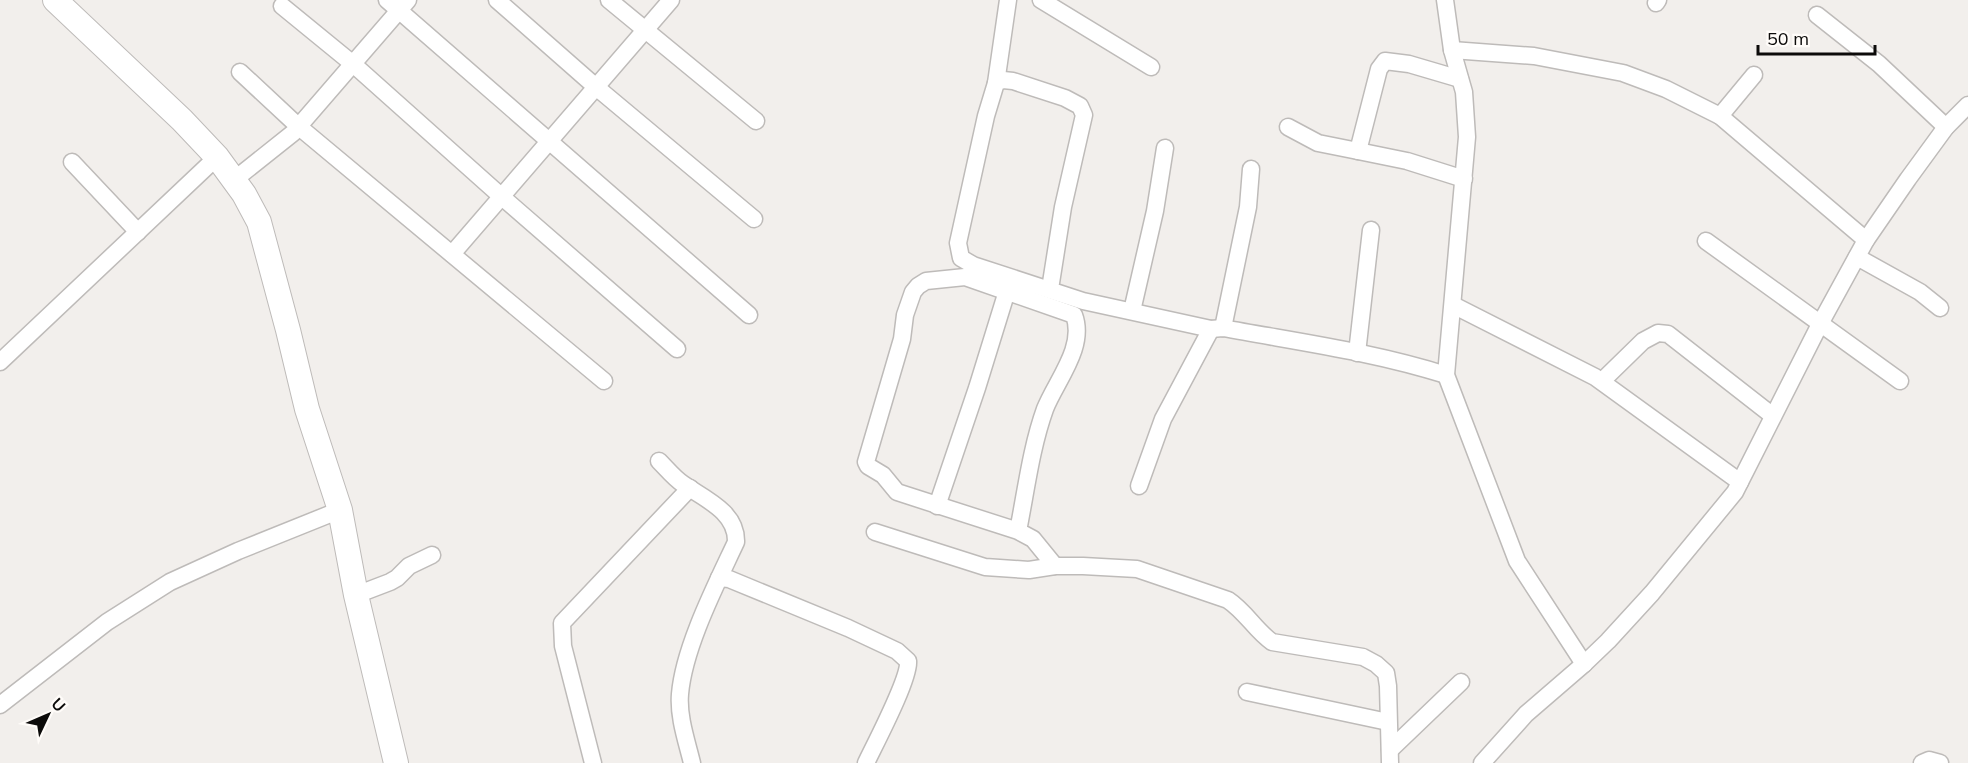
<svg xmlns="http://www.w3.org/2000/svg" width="1968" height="763" font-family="Mulish,sans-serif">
	<rect width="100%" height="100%" fill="#f2efec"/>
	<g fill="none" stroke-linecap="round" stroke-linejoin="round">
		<g stroke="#bebbb9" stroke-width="19">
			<g id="street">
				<polyline points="387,0 749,315"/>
				<polyline points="497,0 596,87 754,219"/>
				<polyline points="609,0 756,121"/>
				<polyline points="1041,0 1151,67"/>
				<polyline points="1445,0 1452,50 1464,92 1467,137 1446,375 1517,561 1584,664"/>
				<polyline points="1656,3 1658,0"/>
				<polyline points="282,6 353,64 502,197 677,349"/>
				<polyline points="1817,15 1879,64 1946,127"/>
				<polyline points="1452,50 1534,56 1623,73 1666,89 1720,116 1866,240"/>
				<polyline points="240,72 298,126 604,381"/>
				<polyline points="1460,79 1409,64 1385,61 1379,69 1358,151 1407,161 1464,179"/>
				<polyline points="996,83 1008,0"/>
				<polyline points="1720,116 1754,75"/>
				<polyline points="1288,127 1318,143 1358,151"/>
				<polyline points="72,162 138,232"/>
				<polyline points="234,180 293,133 408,0"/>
				<polyline points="1706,241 1900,381"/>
				<polyline points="452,254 671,0"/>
				<polyline points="1857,257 1920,292 1940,308"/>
				<path d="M 1050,289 L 1063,207 L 1084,115 L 1080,106 L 1065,98 L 1013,81 L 1003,80 L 996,83 L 986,116 L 958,243 L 961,258 L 973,265 L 1083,301 L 1211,329 L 1223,328 C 1298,342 1374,352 1446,375"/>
				<polyline points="1453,305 1595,377 1740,482"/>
				<polyline points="1132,311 1155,211 1165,148"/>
				<polyline points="1223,328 1248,207 1251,169"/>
				<polyline points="1357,353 1371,230"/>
				<polyline points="0,362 217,157"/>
				<polyline points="1602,381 1643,341 1658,333 1668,334 1773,416"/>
				<path d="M 659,461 C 667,469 674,478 683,484 C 705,499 737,512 736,542 C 716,585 684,647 680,694 C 678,717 687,742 692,763"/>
				<polyline points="1139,486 1163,419 1211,329"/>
				<polyline points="937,506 977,388 1007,291"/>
				<path d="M 1018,531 C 1026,491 1031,448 1045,409 C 1056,381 1086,347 1074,315 L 965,277 L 926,281 L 918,286 L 913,292 L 905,315 L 902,339 L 866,462 L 868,466 L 883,475 L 897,492 L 1018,531 L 1033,539 L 1055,566"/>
				<path d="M 875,532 L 985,567 L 1029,570 L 1055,566 L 1083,566 L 1137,569 L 1228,600 C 1246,612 1255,630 1272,642 L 1363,657 L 1376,664 L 1386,673 L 1388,686 L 1390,763"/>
				<path d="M 719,578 L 729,579 L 848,628 L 897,651 L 908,661 C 910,678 875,744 866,763"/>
				<polyline points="356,595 390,582 397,578 409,566 432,555"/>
				<polyline points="1247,692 1388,722"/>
				<polyline points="0,705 107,622 170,582 238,551 340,510"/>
				<polyline points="1390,750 1461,682"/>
				<polyline points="593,763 563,646 562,623 690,488"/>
				<polyline points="1482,763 1526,714 1584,664 1608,641 1652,593 1735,492 1820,324 1866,240 1908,179 1946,127 1968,105"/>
				<polyline points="1922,763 1929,760 1940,763"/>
			</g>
		</g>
		<g stroke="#bebbb9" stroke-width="26">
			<polyline id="secondary" points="55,0 182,120 217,157 244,194 259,222 288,330 307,409 340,510 356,595 396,763"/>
		</g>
		<use href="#street" stroke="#fff" stroke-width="16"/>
		<use href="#secondary" stroke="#fff" stroke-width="24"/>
	</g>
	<g transform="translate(48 715) rotate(46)" stroke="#fffcf9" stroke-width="4.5" paint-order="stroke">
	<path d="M0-4.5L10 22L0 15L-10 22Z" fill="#0c0b0a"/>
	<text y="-9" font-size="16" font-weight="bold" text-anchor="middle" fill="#0c0b0a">U</text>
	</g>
	<path d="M1758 45v9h117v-9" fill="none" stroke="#0c0b0a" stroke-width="3"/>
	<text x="1767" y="45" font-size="18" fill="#0c0b0a" stroke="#fffcf9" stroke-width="4.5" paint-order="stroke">50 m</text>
</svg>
